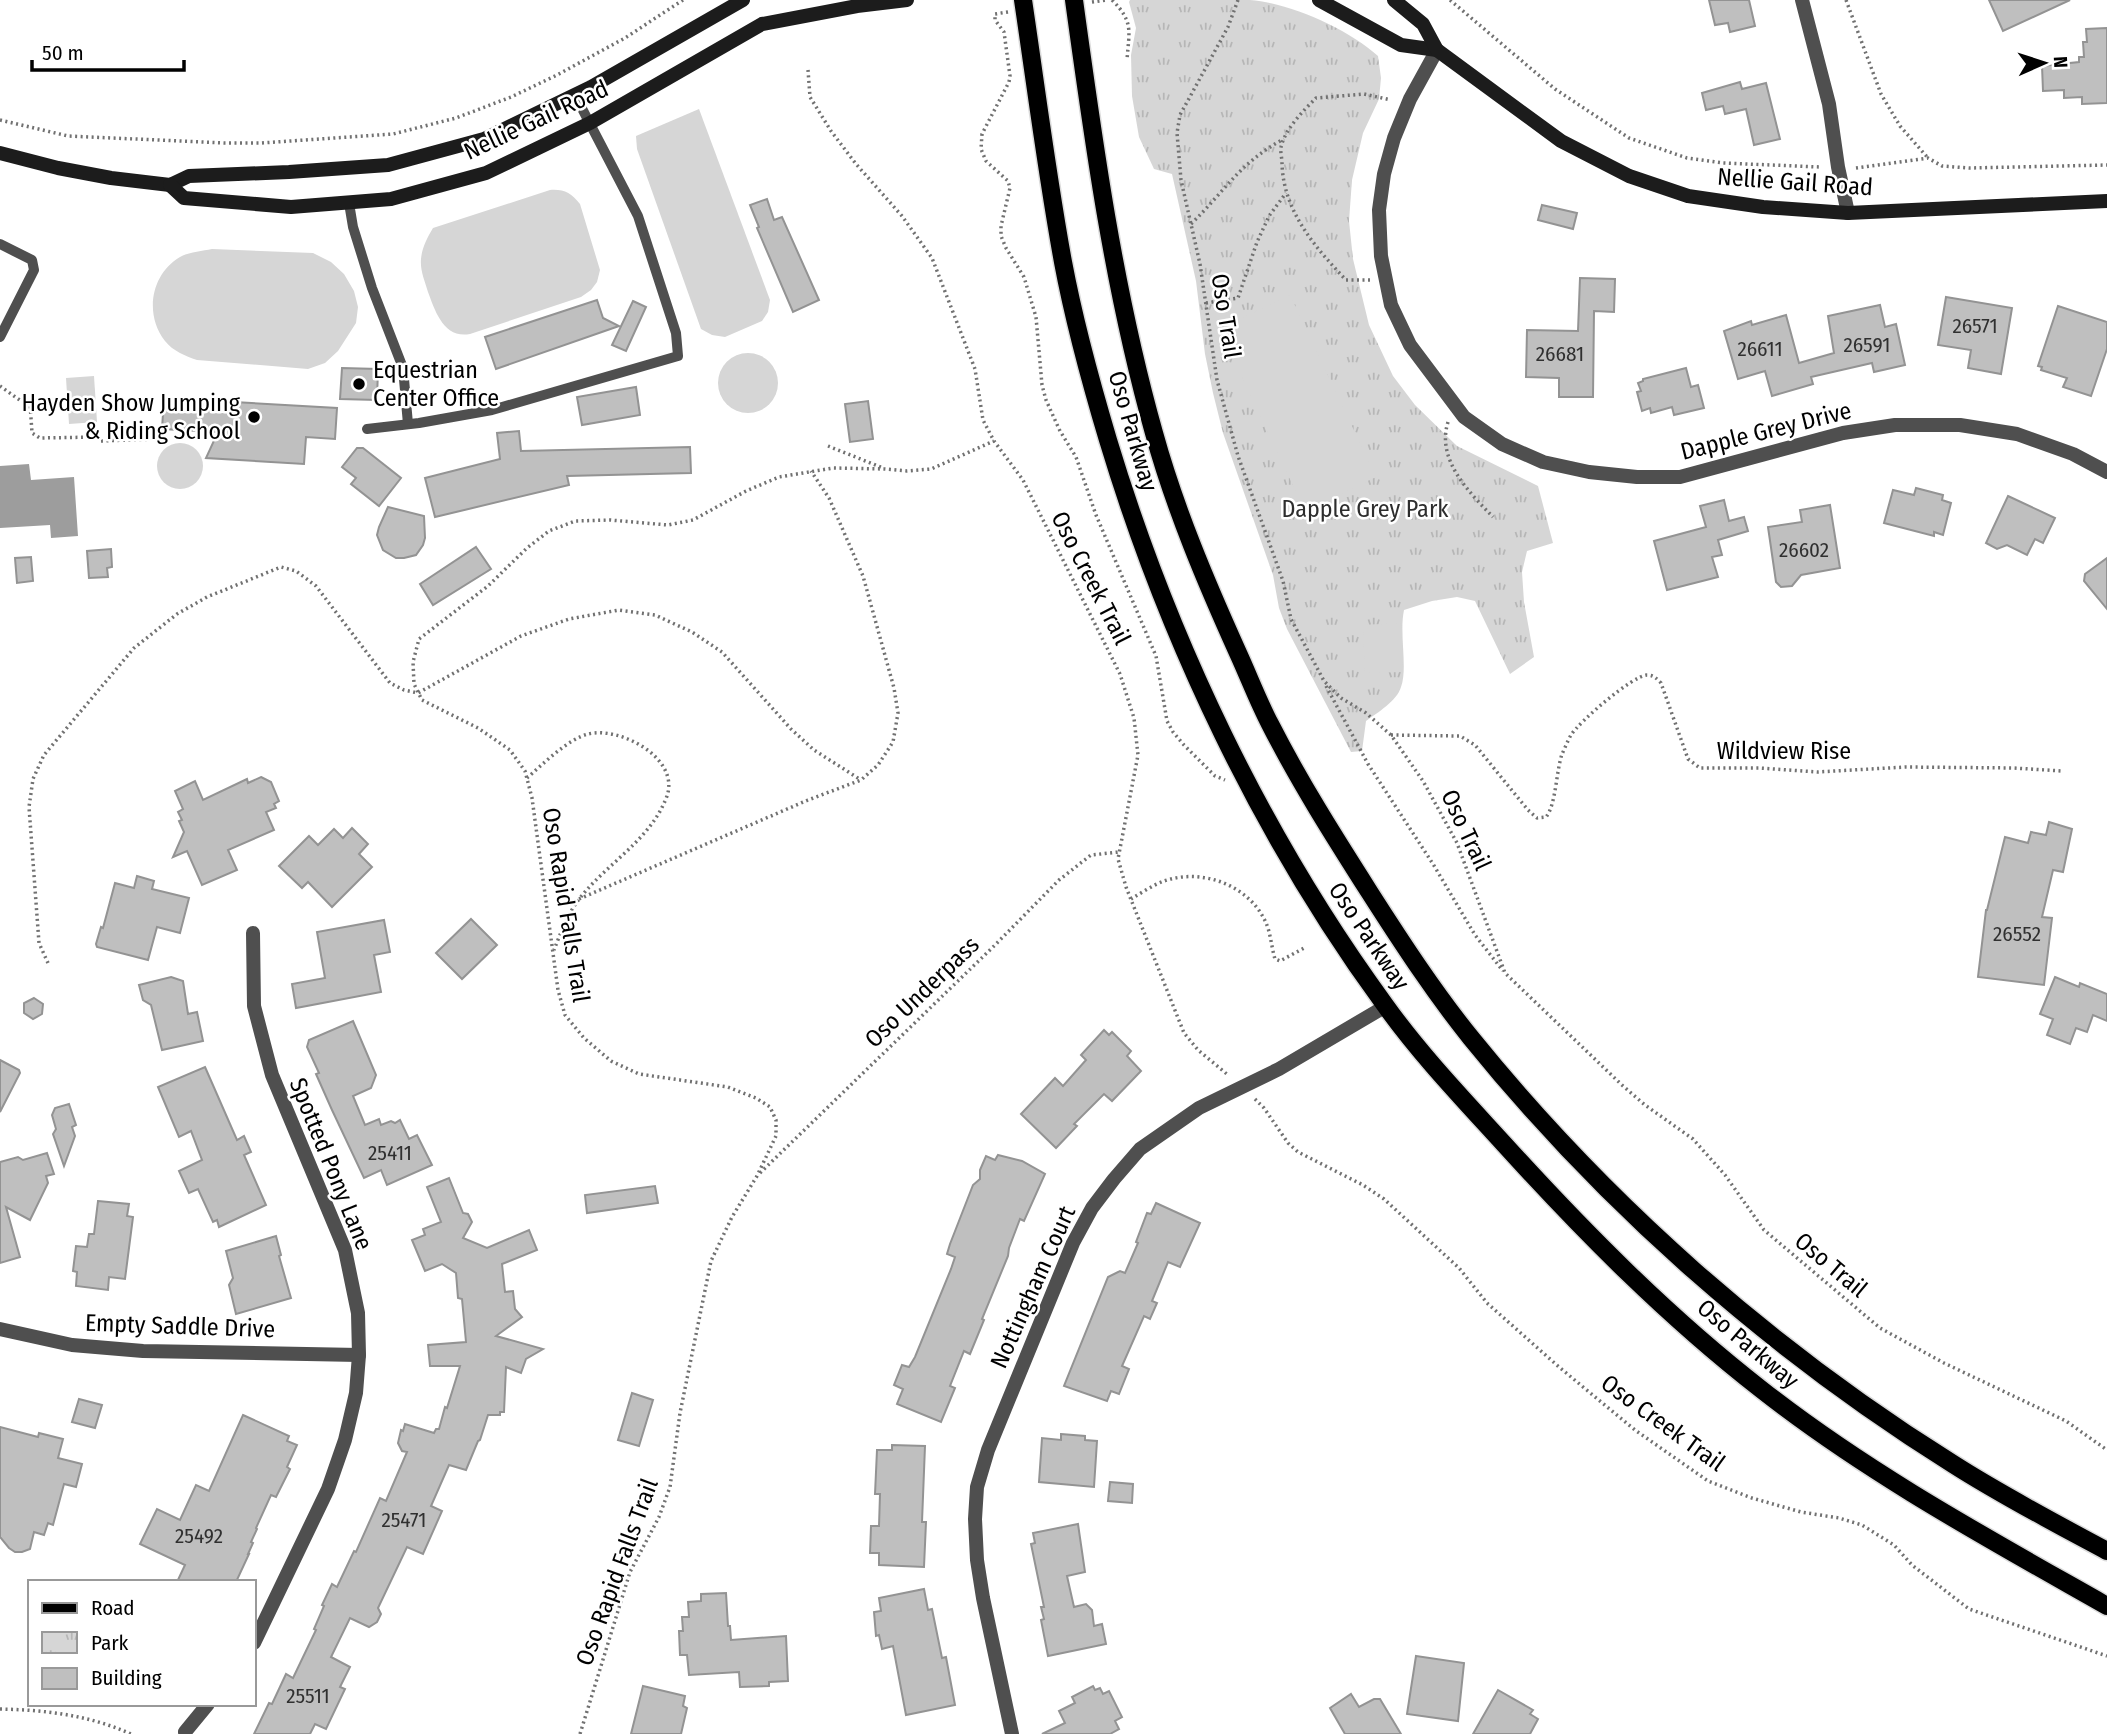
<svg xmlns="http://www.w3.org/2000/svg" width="2107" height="1734" font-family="'Fira Sans Condensed',sans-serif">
	<defs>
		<pattern id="park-tufts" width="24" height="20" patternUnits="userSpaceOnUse" patternTransform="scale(1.75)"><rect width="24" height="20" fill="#d6d6d6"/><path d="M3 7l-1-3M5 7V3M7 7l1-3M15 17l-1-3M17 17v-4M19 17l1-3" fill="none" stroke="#b6b6b6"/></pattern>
	</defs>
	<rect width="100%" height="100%" fill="#fff"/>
	<path fill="url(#park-tufts)" d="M 1130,0 C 1169,0 1213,0 1250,0 C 1290,3 1348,29 1378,56 L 1381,78 L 1379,99 L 1363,133 L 1352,180 L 1349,221 L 1353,259 L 1369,325 L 1393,376 L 1415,405 L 1457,446 L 1538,486 L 1553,543 L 1527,551 L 1522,572 L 1524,602 L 1534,657 L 1510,674 L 1475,601 L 1457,597 L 1432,601 L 1404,610 C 1399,634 1408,668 1401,687 C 1397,701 1377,713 1366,721 L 1362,751 L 1351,752 L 1287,629 L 1279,608 L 1273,575 L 1223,433 L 1213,393 L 1205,354 L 1196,281 L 1172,174 L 1154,169 L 1139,137 L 1132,96 L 1131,55 L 1136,28 L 1129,2 Z"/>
	<g fill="#d6d6d6">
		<polygon points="699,109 770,300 768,312 762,321 725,337 712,335 701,329 637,149 636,136"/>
		<path d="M 550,190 C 564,189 571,193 580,204 L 600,270 L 597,282 L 591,290 L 581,297 L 470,334 C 444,339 435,311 428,292 C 425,281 420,271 421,259 C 422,248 427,238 433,228 Z"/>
		<path d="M 212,249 L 313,253 L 331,262 L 344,274 L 354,291 L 358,307 L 356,323 L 338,351 L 325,363 L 308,369 L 197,360 C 185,356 173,351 165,341 C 144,314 151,274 180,257 C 189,252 202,251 212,249 Z"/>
		<polygon points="1290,295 1376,477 1305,511 1219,329"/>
		<circle cx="748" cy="383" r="30"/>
		<polygon points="94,376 97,422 69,424 66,378"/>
		<circle cx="180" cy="466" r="23"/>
		<polygon points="1401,623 1403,672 1365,673 1363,625"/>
	</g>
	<polygon fill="#9d9d9d" points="29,464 31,480 74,477 78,536 51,538 50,525 0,528 0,466"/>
	<g fill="#bfbfbf" stroke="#939393" stroke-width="2">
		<polygon points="1709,0 1749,0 1755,26 1730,32 1728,23 1715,25"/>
		<polygon points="1989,0 2070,0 2003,31"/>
		<polygon points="2107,28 2107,103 2082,104 2082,97 2064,98 2064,90 2043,91 2042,66 2079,62 2079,57 2084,57 2083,42 2087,42 2086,29"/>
		<polygon points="1740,82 1742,89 1766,83 1780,139 1754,145 1746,109 1725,114 1723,106 1706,110 1702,93"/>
		<polygon points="767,199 774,220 782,217 819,300 793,312 757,228 759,227 750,205"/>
		<polygon points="1542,205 1577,213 1573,229 1538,220"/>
		<polygon points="1580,278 1615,279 1614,312 1594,311 1593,397 1559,397 1559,378 1526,377 1527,330 1578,331"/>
		<polygon points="1946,297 2012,308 2001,374 1968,368 1971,350 1938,345"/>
		<polygon points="597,300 603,318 619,326 496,369 485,337"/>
		<polygon points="633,301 646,307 626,351 612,345"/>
		<polygon points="1880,305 1885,327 1896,324 1905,365 1874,372 1872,363 1811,377 1813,384 1772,396 1765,371 1738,379 1724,331 1751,321 1752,325 1786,315 1799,363 1834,353 1828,316"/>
		<polygon points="2058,306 2107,322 2107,349 2091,396 2063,387 2067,378 2041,370 2042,367 2038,366"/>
		<polygon points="342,368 378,369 377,400 340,399"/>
		<polygon points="1686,368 1691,387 1698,385 1704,408 1674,415 1672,407 1651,413 1650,408 1642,411 1637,392 1641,391 1638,383 1643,381 1643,379"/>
		<polygon points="636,387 640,415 582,425 577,397"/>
		<polygon points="164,398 337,408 335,439 306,437 304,464 206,458 218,432 162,429"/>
		<polygon points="868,401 873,439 850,442 845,404"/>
		<polygon points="519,431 521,451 690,447 691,473 567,476 569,485 435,517 425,478 500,459 497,433"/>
		<polygon points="357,448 363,448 401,478 379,506 351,484 356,478 342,467"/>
		<polygon points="1916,488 1943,495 1942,500 1951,503 1943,535 1934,532 1934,536 1884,523 1893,490 1914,495"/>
		<polygon points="2008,496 2055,518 2043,543 2035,539 2027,555 2007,545 1997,549 1986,543"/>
		<polygon points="1724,500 1729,521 1744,517 1748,531 1718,540 1722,555 1712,557 1718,577 1667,590 1654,541 1706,527 1700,506"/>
		<polygon points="1830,505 1840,568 1801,575 1792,586 1781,587 1776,582 1768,527 1802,522 1800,510"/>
		<polygon points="388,507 424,516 425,538 423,545 416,555 404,558 396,558 383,550 377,535 379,527"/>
		<polygon points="476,547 491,569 433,605 420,584"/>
		<polygon points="111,549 112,567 107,568 108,577 89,578 87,551"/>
		<polygon points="31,557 33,581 17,583 15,558"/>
		<polygon points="2107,558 2107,609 2084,581 2085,574"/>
		<polygon points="261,777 271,782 279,801 274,804 276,808 266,812 274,830 228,850 237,870 202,885 187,851 173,857 184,832 179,821 182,820 178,812 183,809 175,791 195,781 203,800 247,779 248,783"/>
		<polygon points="2049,822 2072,829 2063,872 2053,870 2042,917 2052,918 2044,985 1978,977 1986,910 1987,910 2005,837 2028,843 2031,832 2046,835"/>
		<polygon points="352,828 368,844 359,854 372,867 332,907 308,882 302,888 279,866 309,836 318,845 334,829 343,838"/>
		<polygon points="137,876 154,881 152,889 189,898 180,933 157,927 148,960 97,947 96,944 101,927 103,928 115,883 134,888"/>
		<polygon points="471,919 497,945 462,979 436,953"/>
		<polygon points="384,920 390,952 374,955 381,992 296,1008 292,984 325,978 317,932"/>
		<polygon points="171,977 183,981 188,1014 197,1012 203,1041 162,1050 151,1005 143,1000 139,985"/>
		<polygon points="2055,977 2079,987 2080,983 2107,994 2107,1021 2093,1015 2087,1032 2076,1028 2070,1044 2047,1035 2053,1019 2040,1014"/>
		<polygon points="34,998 43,1004 42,1014 33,1019 24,1013 24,1003"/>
		<polygon points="353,1021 376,1075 371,1088 353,1096 365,1125 379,1119 381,1125 391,1121 395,1123 400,1120 409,1139 417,1135 432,1165 387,1185 381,1170 364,1178 332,1110 316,1074 319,1073 307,1047 309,1040"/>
		<polygon points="1104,1030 1109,1035 1112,1032 1131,1051 1127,1056 1141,1071 1112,1101 1104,1094 1074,1124 1077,1126 1056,1148 1021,1114 1055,1078 1063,1086 1086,1060 1081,1055"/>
		<polygon points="0,1060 19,1070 20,1073 0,1112"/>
		<polygon points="205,1067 237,1140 244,1136 251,1152 244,1155 266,1205 219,1227 217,1220 213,1222 198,1189 189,1193 179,1171 202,1160 191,1131 179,1137 158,1087"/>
		<polygon points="69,1104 76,1125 72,1127 75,1136 64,1166 53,1134 56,1129 52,1115 55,1108"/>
		<polygon points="47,1153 54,1174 46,1176 48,1183 30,1220 6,1207 20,1257 0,1263 0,1162 18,1157 23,1160"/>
		<polygon points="998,1155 1022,1161 1045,1174 1024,1221 1020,1219 1009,1248 1008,1256 982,1319 984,1320 970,1354 964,1351 950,1386 955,1388 941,1422 897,1404 903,1389 894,1385 902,1365 909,1367 915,1357 951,1269 955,1257 947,1254 950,1244 973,1185 980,1179 980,1170 986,1156 995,1160"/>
		<polygon points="449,1178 463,1213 468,1214 472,1222 463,1238 487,1248 529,1230 537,1250 502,1264 505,1292 513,1291 515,1309 522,1317 496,1336 543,1349 526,1359 521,1373 506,1367 504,1412 500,1412 500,1415 488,1415 480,1440 478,1441 466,1470 449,1465 431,1506 442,1511 423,1554 407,1547 378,1608 381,1614 377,1622 369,1627 350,1618 331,1657 350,1667 340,1687 345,1689 326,1729 315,1724 310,1734 254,1734 269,1703 272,1704 286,1674 293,1678 316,1630 314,1629 324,1606 322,1605 332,1584 337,1587 354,1551 356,1552 380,1498 386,1501 407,1452 402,1451 398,1443 401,1430 403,1431 405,1424 434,1433 436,1429 439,1429 445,1407 447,1408 460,1366 430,1366 428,1345 466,1342 462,1299 458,1298 456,1273 442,1264 425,1271 412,1240 425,1235 423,1229 441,1222 427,1187"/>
		<polygon points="655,1186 658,1203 587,1213 585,1195"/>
		<polygon points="98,1201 129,1204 127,1216 133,1217 125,1279 109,1277 108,1290 76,1286 77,1272 73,1271 76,1246 87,1247 89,1234 94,1234"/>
		<polygon points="1156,1203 1200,1223 1180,1267 1168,1262 1152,1301 1157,1303 1150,1319 1144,1316 1122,1366 1129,1369 1119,1394 1111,1391 1107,1401 1064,1386 1108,1277 1120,1271 1125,1273 1138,1243 1136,1242 1147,1213 1151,1214"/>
		<polygon points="276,1236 281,1255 279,1256 291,1298 236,1314 229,1285 233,1278 226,1251"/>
		<polygon points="632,1393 653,1400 639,1446 618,1440"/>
		<polygon points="79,1399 102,1405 95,1428 72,1422"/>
		<polygon points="243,1415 289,1436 287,1441 297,1445 287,1467 290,1469 276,1497 271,1495 256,1528 257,1529 251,1542 253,1543 248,1554 249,1554 236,1582 177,1582 185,1565 140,1544 157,1509 180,1520 196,1485 209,1491"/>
		<polygon points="0,1427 38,1437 39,1433 63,1439 58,1458 82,1464 76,1487 64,1484 53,1525 48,1523 44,1535 34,1532 30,1549 22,1552 15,1552 9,1548 0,1537"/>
		<polygon points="1061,1434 1085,1436 1085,1440 1097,1441 1094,1487 1039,1482 1042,1438 1061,1440"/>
		<polygon points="892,1445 925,1446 922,1522 926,1522 924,1567 879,1565 879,1553 870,1553 871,1526 879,1526 880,1494 875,1494 877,1450 892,1450"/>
		<polygon points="1110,1482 1133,1484 1132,1503 1108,1501"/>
		<polygon points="1078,1524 1085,1572 1067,1576 1074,1607 1086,1604 1092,1610 1094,1626 1102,1624 1106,1644 1048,1656 1041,1620 1044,1619 1041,1607 1044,1607 1031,1544 1035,1543 1033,1533"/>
		<polygon points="924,1589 928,1610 932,1609 942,1658 946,1657 955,1705 906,1715 893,1646 882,1649 879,1635 876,1636 874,1612 881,1611 879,1598"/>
		<polygon points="726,1593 728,1626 730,1626 731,1640 786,1636 788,1681 769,1682 769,1686 740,1687 739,1672 689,1675 687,1655 680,1655 679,1631 683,1631 682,1617 689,1617 688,1602 701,1601 701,1594"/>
		<polygon points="1416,1656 1464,1663 1458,1721 1407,1714"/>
		<polygon points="643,1686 685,1696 683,1706 687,1708 681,1734 631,1734"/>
		<polygon points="1093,1686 1095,1690 1100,1688 1103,1694 1109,1691 1122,1717 1115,1721 1119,1729 1110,1734 1042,1734 1065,1723 1059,1711 1075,1703 1072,1697"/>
		<polygon points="1498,1690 1533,1710 1530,1714 1538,1719 1530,1734 1473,1734"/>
		<polygon points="1351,1694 1359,1707 1374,1699 1380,1699 1401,1734 1345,1734 1330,1708"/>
	</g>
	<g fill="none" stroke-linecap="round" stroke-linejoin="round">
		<g stroke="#dbdbdb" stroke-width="21">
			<g id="primary">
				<path d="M 1023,0 C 1036,87 1047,175 1063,262 C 1074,321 1091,383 1108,440 C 1168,639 1262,837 1385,1005 C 1420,1054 1463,1099 1504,1144 C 1584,1232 1668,1317 1762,1390 C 1869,1474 1989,1539 2107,1606"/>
				<path d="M 1074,0 C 1094,146 1114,291 1154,433 C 1175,509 1206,582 1238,653 C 1249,677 1258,701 1270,724 C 1300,783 1335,838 1370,893 C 1402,943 1434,992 1471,1038 C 1606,1205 1771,1350 1953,1464 C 2003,1496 2055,1523 2107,1551"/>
			</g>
		</g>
		<g stroke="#717171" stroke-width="3.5" stroke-dasharray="2 3.5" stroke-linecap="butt">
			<path d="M 1112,0 C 1134,22 1129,31 1127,60"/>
			<polyline points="1238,0 1228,27 1180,115 1177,133 1181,180 1200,264 1217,380 1238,456 1283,581 1291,619 1324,681 1341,698 1366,713 1391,735 1423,781 1457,843 1505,973 1623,1086 1645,1105 1693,1139 1725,1175 1764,1230 1880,1328 1944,1363 2066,1421 2107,1450"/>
			<polyline points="1450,0 1555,89 1629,138 1687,158 1723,163 1820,167"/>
			<polyline points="1846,0 1881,94 1900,126 1928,158"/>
			<polyline points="1092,2 1106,0"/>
			<polyline points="1008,12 995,14 995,20 1004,32 1010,76 1009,82 982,134 981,149 986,161 1008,181 1010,188 1001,226 1001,236 1006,248 1024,277 1036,317 1042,385 1046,400 1060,431 1076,457 1096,515 1156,656 1167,721 1173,732 1184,745 1215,776 1225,780"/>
			<polyline points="808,70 810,97 831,131 856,164 902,216 932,258 975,369 983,420 994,441 1023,480 1120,674 1134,718 1138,755 1118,859 1126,887 1184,1033 1198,1050 1228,1075"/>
			<polyline points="0,120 68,136 224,143 261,143 393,134 456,118 511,97 557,75 625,38 683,0"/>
			<polyline points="1856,168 1928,158 1942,166 1969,168 2107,165"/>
			<path d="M 1191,224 C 1225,191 1240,162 1284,139"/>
			<path d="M 1370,280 L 1346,280 C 1315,247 1283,211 1282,163 C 1282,158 1280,151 1281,147 C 1285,129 1304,110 1316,98 L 1364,94 L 1391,100"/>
			<polyline points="1206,303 1238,298 1257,242 1269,216 1286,193"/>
			<polyline points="0,386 21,401 30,403 32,433 40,438 97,437 100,441 159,439"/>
			<path d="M 1448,422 C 1436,460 1469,492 1493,517"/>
			<polyline points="828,446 883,468"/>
			<polyline points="1326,686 1368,764 1433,864 1475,935 1503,971"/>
			<path d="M 1391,735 L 1460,736 L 1475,745 L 1528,810 L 1537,818 L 1546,817 C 1556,805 1556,772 1562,754 C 1565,748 1568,740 1571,735 C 1580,721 1632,676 1647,675 C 1654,675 1657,679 1661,683 L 1688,759 L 1700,768 L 1759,768 L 1817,772 L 1906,767 L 2014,768 L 2062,771"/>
			<path d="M 527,778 C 543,764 568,739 588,734 C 620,726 680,758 667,796 C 651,840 607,863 580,898 C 568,913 561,932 554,950"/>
			<polyline points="579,899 808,800 861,780 878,765 893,742 898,713 894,688 863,576 829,498 811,471"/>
			<path d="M 1131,899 C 1141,893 1153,885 1164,881 C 1204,867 1254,887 1268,928 C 1271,938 1272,949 1275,959 L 1280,961 L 1306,947"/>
			<polyline points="48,963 39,943 29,807 33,779 44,755 134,648 177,614 207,597 281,567 296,571 316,586 390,683 404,690 418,693 521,636 569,619 619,610 655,615 692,632 722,652 791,729 814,750 861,780"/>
			<polyline points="1255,1099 1264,1108 1288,1143 1298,1152 1363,1185 1384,1199 1459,1268 1487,1303 1559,1367 1635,1430 1708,1481 1752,1498 1801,1512 1839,1518 1862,1525 1894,1545 1912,1565 1969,1609 2107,1656"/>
			<polyline points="760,1173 994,946 1059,880 1091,855 1119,852"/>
			<path d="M 0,1709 C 45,1710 89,1715 131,1734"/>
			<polyline points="580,1734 630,1572 659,1517 670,1487 680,1413 711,1261 732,1217 757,1176 776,1136 776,1120 770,1107 756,1098 728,1087 639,1074 611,1061 584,1038 565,1015 558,990 532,798 525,771 510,750 478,728 422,700 414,684 413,662 419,639 488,586 527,548 549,531 575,521 610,520 668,525 693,520 746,491 779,477 833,468 885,469 907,471 931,469 994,441"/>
		</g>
		<g stroke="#4f4f4f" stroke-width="10">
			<polyline points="349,203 353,227 372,288 403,368 408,424"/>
			<polyline points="0,244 32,260 34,270 0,337"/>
			<polyline points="367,429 419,423 492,410 678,356 676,333 638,216 575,95"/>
		</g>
		<g stroke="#4f4f4f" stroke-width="14">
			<polyline points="1802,0 1829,104 1838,167 1848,213"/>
			<polyline points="1437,50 1410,99 1394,138 1384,174 1379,210 1381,256 1391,305 1410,345 1464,417 1502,444 1543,462 1589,472 1637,477 1680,477 1843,433 1895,425 1960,425 2017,434 2073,454 2107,472"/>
			<polyline points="253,933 254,1006 272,1075 345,1250 358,1313 359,1355 356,1393 345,1440 328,1489 254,1643"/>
			<polyline points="0,1329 72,1345 143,1351 359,1355"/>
			<polyline points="185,1732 208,1704"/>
			<polyline points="1012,1734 983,1598 977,1560 975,1519 977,1487 988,1450 1073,1243 1092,1208 1114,1179 1140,1149 1199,1108 1279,1069 1386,1006"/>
		</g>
		<g stroke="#1c1c1c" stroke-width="14">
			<polyline points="1319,0 1401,45 1437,50"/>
			<polyline points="1394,0 1423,24 1437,50 1561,141 1629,176 1688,196 1763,207 1848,213 2107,201"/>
			<polyline points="0,153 58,168 111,178 170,185 189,176 289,172 388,165 484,139 591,87 743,0"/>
			<polyline points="170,185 184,198 291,207 391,199 486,173 590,123 762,24 857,6 907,0"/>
		</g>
		<use href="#primary" stroke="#000" stroke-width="18"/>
	</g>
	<g fill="#000" stroke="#fff" stroke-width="2.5">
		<circle cx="359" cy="384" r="7"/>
		<circle cx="254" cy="417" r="7"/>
	</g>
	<g text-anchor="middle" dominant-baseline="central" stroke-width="5" stroke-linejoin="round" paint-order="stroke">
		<g font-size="21" fill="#303030">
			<text x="1975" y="326">26571</text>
			<text x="1867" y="345">26591</text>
			<text x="1760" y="349">26611</text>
			<text x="1560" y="354">26681</text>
			<text x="1804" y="550">26602</text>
			<text x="2017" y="934">26552</text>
			<text x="390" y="1153">25411</text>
			<text x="404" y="1520">25471</text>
			<text x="199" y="1536">25492</text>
			<text x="308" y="1696">25511</text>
		</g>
		<g font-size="24" fill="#000" stroke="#fff">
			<text transform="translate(536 120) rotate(-25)">Nellie Gail Road</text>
			<text transform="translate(1795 182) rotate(4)">Nellie Gail Road</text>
			<text transform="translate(1226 316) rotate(81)">Oso Trail</text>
			<text transform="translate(1133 431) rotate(74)">Oso Parkway</text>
			<text transform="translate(1766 431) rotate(-14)">Dapple Grey Drive</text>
			<text transform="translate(1091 578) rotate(63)">Oso Creek Trail</text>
			<text x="1784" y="751">Wildview Rise</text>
			<text transform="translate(1466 830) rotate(65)">Oso Trail</text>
			<text transform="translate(566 905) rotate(81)">Oso Rapid Falls Trail</text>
			<text transform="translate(1369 936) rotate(56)">Oso Parkway</text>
			<text transform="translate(922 992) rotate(-44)">Oso Underpass</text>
			<text transform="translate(331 1164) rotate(68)">Spotted Pony Lane</text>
			<text transform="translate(1831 1265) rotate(40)">Oso Trail</text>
			<text transform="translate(1033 1287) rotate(-66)">Nottingham Court</text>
			<text transform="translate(180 1326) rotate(2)">Empty Saddle Drive</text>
			<text transform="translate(1748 1344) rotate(40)">Oso Parkway</text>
			<text transform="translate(1663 1423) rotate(36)">Oso Creek Trail</text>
			<text transform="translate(617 1572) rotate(-70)">Oso Rapid Falls Trail</text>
		</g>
		<g font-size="24" fill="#000" stroke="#fff" text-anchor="start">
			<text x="373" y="370">Equestrian<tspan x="373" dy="28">Center Office</tspan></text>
			<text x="240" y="403" text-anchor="end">Hayden Show Jumping<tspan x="240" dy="28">&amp; Riding School</tspan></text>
		</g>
		<g font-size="24" fill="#2d2d2d" stroke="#fff">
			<text x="1365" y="509">Dapple Grey Park</text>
		</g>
	</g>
	<rect x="28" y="1580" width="228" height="126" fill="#ffffff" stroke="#999999" stroke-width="2"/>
	<rect x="42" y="1603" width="35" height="10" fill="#000000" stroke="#999999" stroke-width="2"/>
	<text x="91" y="1615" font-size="21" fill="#000000">Road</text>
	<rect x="42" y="1632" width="35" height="21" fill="url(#park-tufts)" stroke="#999999" stroke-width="2"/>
	<text x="91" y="1650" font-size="21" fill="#000000">Park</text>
	<rect x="42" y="1668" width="35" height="21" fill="#bfbfbf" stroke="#999999" stroke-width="2"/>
	<text x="91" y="1685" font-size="21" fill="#000000">Building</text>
	<g transform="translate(2044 63) rotate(87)" stroke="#ffffff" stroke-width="5" paint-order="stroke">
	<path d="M0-5L12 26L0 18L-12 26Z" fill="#000000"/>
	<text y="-10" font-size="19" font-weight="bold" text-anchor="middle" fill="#000000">N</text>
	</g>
	<path d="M32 60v10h152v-10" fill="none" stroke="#000000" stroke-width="3.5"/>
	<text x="42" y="60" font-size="21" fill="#000000" stroke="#ffffff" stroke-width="5" paint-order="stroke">50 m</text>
</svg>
